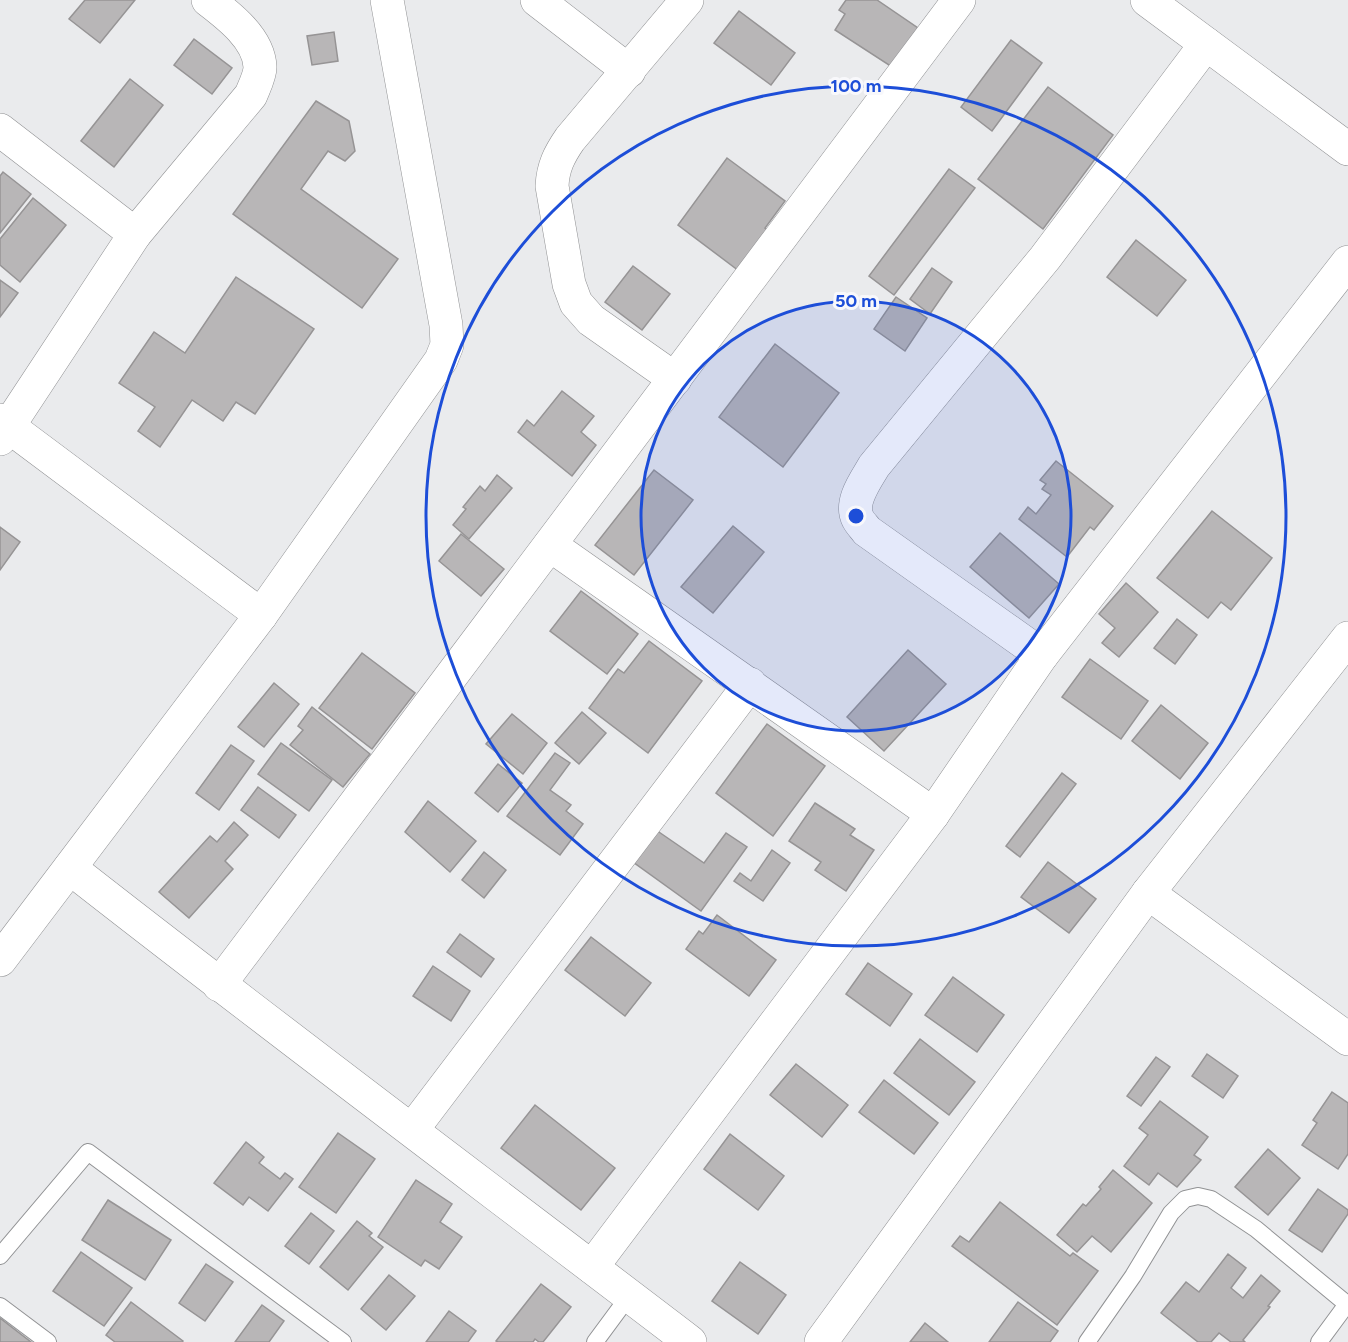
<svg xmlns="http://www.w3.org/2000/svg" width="1348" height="1342" font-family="Figtree,sans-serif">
	<rect width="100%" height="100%" fill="#eaebed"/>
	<g fill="#b8b6b7" stroke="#969495" stroke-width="1.5">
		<polygon points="85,0 135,0 100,43 69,19"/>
		<polygon points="846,0 877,0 918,28 892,67 835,30 845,14 839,10"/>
		<polygon points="739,11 795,53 771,85 714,43"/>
		<polygon points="334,32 338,61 312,65 307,36"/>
		<polygon points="194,39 232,68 212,94 174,65"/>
		<polygon points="1011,40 1042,63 992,131 961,107"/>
		<polygon points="130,79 163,105 114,167 81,141"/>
		<polygon points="1048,87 1113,135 1043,229 978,179"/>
		<polygon points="316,101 349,121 355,151 345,161 328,151 301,189 398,259 362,308 233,214"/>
		<polygon points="727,158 785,201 765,228 769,231 739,271 678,225"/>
		<polygon points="949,169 975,188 894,295 869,276"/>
		<polygon points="3,172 31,194 0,233 0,176"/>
		<polygon points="33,198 66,225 20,282 0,265 0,239"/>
		<polygon points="1136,240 1186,280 1157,316 1107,277"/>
		<polygon points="633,266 670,294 642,330 605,302"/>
		<polygon points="932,268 952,282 930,314 910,299"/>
		<polygon points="236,277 314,329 255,414 236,402 223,421 192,400 160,447 138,431 155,407 119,383 154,332 185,353"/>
		<polygon points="0,280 18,293 0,317"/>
		<polygon points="896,297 927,318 905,351 874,329"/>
		<polygon points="775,344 839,393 783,467 719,417"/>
		<polygon points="562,391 594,416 581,432 596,445 572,476 518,432 527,420 534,426"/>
		<polygon points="1056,461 1113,506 1094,530 1090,527 1067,557 1019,519 1028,507 1036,514 1051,495 1042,489 1046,484 1040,480"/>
		<polygon points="654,470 693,500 634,575 595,545"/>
		<polygon points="497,475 512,488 469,539 453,525 466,509 463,507 480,486 485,491"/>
		<polygon points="1212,511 1272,558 1231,610 1221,602 1208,618 1157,578"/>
		<polygon points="733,526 764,552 713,613 681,587"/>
		<polygon points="0,527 20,542 0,570"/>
		<polygon points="1000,533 1059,584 1029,618 970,567"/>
		<polygon points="461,534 504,569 481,596 439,561"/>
		<polygon points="1126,583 1158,612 1119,657 1102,643 1115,628 1099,614"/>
		<polygon points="581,591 638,634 607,674 550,631"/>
		<polygon points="1177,619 1197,635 1175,664 1154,648"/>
		<polygon points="649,641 702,681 648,753 589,708 618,669 624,673"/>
		<polygon points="908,650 946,684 884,751 847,717"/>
		<polygon points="362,653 415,693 372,749 319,708"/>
		<polygon points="1090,659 1148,701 1121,739 1062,697"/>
		<polygon points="274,683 299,704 264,747 238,727"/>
		<polygon points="1161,705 1208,743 1180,779 1132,741"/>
		<polygon points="312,707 370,754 343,787 290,745 303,730 298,726"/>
		<polygon points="582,712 606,733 579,764 555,743"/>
		<polygon points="512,714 547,743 523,774 486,744"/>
		<polygon points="767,724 825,766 773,836 716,793"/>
		<polygon points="281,743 332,780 309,811 258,774"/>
		<polygon points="231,745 254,761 219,810 196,793"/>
		<polygon points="555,753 570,763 550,790 571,805 566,811 583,824 560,855 507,816"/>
		<polygon points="498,764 522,783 498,812 475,793"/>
		<polygon points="1062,773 1076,784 1020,857 1006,846"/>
		<polygon points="258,787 296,815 279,838 241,810"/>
		<polygon points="428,801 476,841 450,872 405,832"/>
		<polygon points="815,803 855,829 850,835 874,850 846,891 815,870 821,862 789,841"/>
		<polygon points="234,822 248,835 225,861 233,869 189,918 159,892 210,836 217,842"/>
		<polygon points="656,830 704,863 726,833 747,847 701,911 633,862"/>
		<polygon points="772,850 790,863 763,901 734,881 740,873 751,881"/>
		<polygon points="484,852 506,870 484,898 462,880"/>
		<polygon points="1048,862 1096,899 1069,933 1021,897"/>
		<polygon points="717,915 776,960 749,996 686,949 699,931 703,934"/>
		<polygon points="460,934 494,959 481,977 447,952"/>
		<polygon points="591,937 651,983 625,1016 565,970"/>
		<polygon points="868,963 912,994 890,1026 846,994"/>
		<polygon points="433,966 470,991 451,1021 413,996"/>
		<polygon points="953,977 1004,1015 977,1052 925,1015"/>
		<polygon points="920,1039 975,1082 949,1115 894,1073"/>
		<polygon points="1207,1054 1238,1076 1223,1098 1192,1076"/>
		<polygon points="1156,1057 1170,1067 1141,1106 1127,1096"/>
		<polygon points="796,1064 848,1105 822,1137 770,1095"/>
		<polygon points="884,1080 938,1123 914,1154 859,1112"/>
		<polygon points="1332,1092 1348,1103 1348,1154 1338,1169 1302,1145 1317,1123 1313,1120"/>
		<polygon points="1160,1101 1208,1137 1194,1155 1201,1160 1177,1187 1158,1173 1149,1185 1124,1166 1148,1135 1139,1128"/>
		<polygon points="535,1105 615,1168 581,1210 501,1148"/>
		<polygon points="338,1133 375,1159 336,1213 299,1187"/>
		<polygon points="730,1134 784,1176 758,1210 704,1169"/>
		<polygon points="246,1142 264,1157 259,1163 280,1179 285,1173 293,1179 268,1211 249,1197 243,1205 214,1183"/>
		<polygon points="1268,1149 1300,1178 1268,1215 1235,1187"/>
		<polygon points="1113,1170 1152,1203 1111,1252 1092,1236 1077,1252 1057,1235 1083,1204 1086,1206 1101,1189 1099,1187"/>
		<polygon points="416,1180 452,1204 440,1222 462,1237 439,1269 425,1260 421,1266 378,1237"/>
		<polygon points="1318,1189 1348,1210 1348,1214 1322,1252 1289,1230"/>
		<polygon points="108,1200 171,1240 145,1280 82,1240"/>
		<polygon points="1000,1202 1070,1256 1073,1253 1098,1271 1057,1325 952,1246 960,1236 969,1242"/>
		<polygon points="311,1213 334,1231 309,1264 285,1246"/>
		<polygon points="357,1221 372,1233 369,1236 383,1247 348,1290 320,1267"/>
		<polygon points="81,1252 132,1288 104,1326 53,1291"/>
		<polygon points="1228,1254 1246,1268 1231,1288 1243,1298 1261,1275 1280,1291 1268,1306 1270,1307 1243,1340 1245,1342 1231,1342 1219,1333 1211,1342 1198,1342 1161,1313 1186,1282 1199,1292"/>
		<polygon points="740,1262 786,1295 758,1334 712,1301"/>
		<polygon points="206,1264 233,1282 205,1321 179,1303"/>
		<polygon points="389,1275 415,1296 386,1330 361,1309"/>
		<polygon points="541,1284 571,1307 543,1342 539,1342 535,1339 533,1342 498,1342 496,1341"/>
		<polygon points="131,1302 183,1341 182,1342 115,1342 106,1335"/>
		<polygon points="1018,1302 1058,1331 1050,1342 989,1342"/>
		<polygon points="262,1305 284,1321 269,1342 235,1342"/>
		<polygon points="449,1311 476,1331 468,1342 426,1342"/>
		<polygon points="0,1318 31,1342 0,1342"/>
		<polygon points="925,1323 948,1342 910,1342"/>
	</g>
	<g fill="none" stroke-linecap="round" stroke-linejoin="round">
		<g stroke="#919294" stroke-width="18">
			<g id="service">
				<polyline points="0,1256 88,1152 343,1342"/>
				<polyline points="0,1306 48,1342"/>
				<polyline points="595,1342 629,1296"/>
				<polyline points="1087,1342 1133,1276 1171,1213 1185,1199 1198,1196 1211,1199 1256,1229 1348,1305"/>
				<polyline points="1319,1342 1347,1304"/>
			</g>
		</g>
		<g stroke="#919294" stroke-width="34">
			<g id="minor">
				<polyline points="537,0 629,71"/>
				<polyline points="1147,0 1348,149"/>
				<polyline points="0,130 135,234"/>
				<path d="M 675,379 L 591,320 L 576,303 L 569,284 L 552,186 C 553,167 559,155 570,139 L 687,0"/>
				<polyline points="0,420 261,615"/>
				<path d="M 0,439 L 135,234 L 251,95 C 254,87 260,76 260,67 C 259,39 229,16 208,0"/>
				<polyline points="550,545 933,814"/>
				<path d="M 1042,655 L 867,531 C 864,527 860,523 858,519 C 849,502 866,480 874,466 L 1045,258 L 1206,44"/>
				<path d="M 70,868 C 274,1028 483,1184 690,1342"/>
				<polyline points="1148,893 1348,1039"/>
				<polyline points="0,960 261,615 441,360 447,345 446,325 387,0"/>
				<polyline points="219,985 959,0"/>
				<polyline points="412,1130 750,684"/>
				<polyline points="592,1267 933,814 1042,655 1348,262"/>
				<polyline points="821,1342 1148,893 1348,638"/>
			</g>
		</g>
		<use href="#service" stroke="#fff" stroke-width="16"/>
		<use href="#minor" stroke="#fff" stroke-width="33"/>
	</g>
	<circle cx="856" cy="516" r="215" fill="#1d4ed8" fill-opacity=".12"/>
	<g fill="none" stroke="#1d4ed8" stroke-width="3">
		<circle cx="856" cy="516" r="215"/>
		<circle cx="856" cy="516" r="430"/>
	</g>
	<circle cx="856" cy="516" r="9" fill="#1d4ed8" stroke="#f8f8fb" stroke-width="3"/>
	<g font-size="18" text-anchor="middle" font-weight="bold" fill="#1d4ed8" stroke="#f8f8fb" stroke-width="6" stroke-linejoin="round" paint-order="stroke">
		<text x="856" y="92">100 m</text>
		<text x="856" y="307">50 m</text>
	</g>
</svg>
